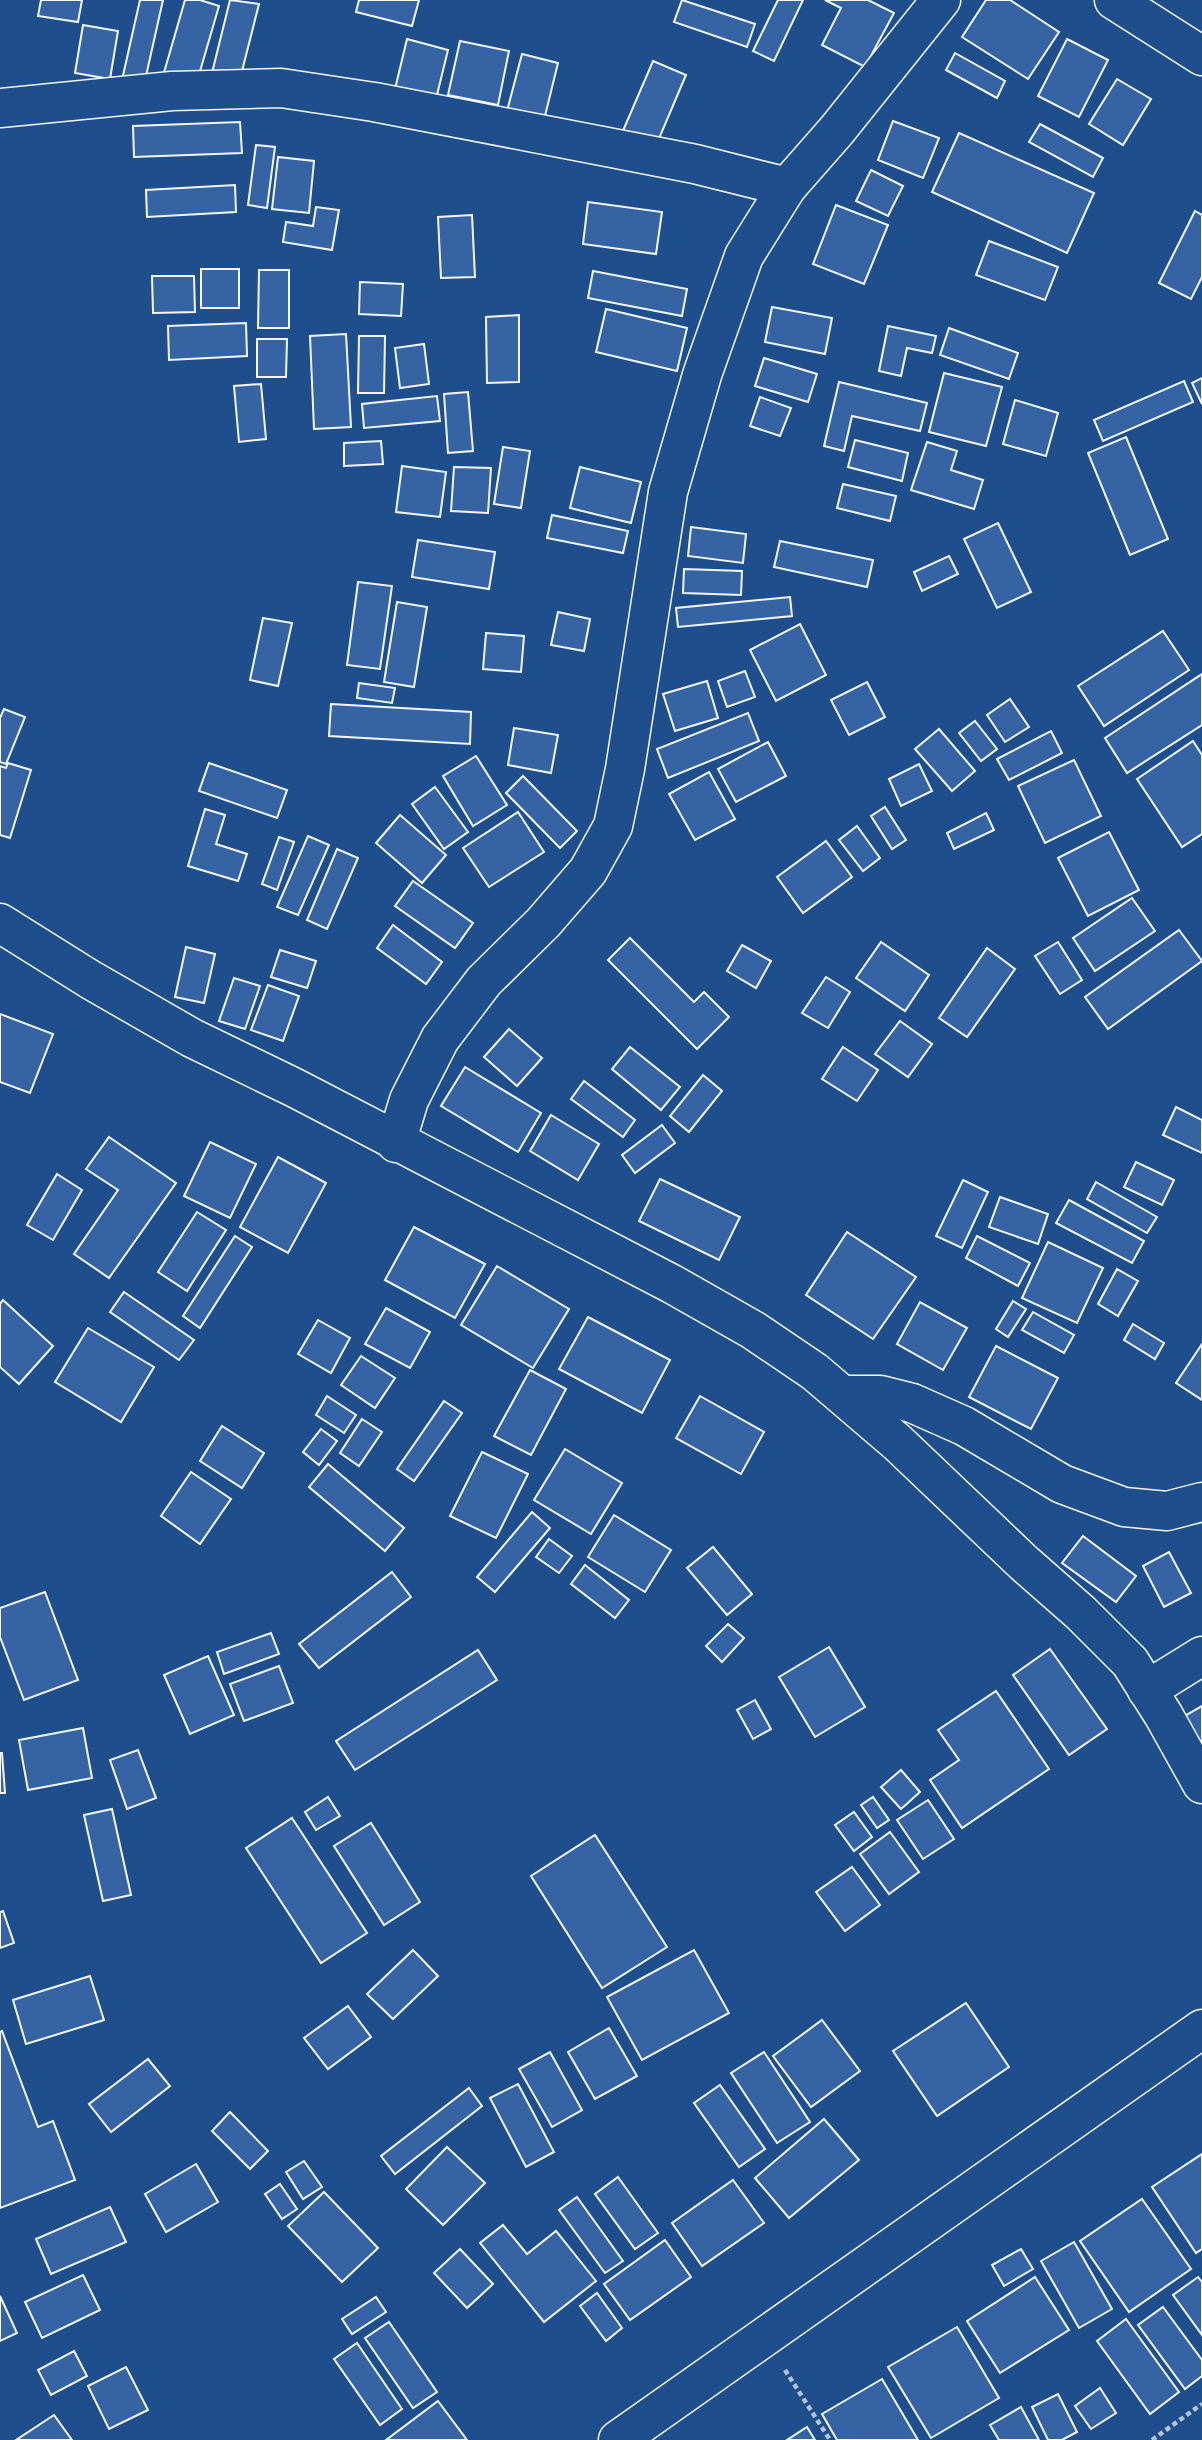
<svg xmlns="http://www.w3.org/2000/svg" width="1202" height="2440" font-family="Quicksand,sans-serif">
	<rect width="100%" height="100%" fill="#1f4e8c"/>
	<g fill="#3563a3" stroke="#f2f6ff" stroke-width="2">
		<polygon points="41,0 82,0 78,22 38,16"/>
		<polygon points="140,0 163,0 144,85 122,80"/>
		<polygon points="185,0 200,0 219,6 196,85 163,76"/>
		<polygon points="230,0 259,4 240,79 212,73"/>
		<polygon points="359,0 419,0 412,26 356,12"/>
		<polygon points="682,0 755,24 747,47 674,22"/>
		<polygon points="778,0 803,0 774,61 753,51"/>
		<polygon points="825,0 868,0 894,13 865,67 822,45 841,8"/>
		<polygon points="986,0 1010,0 1059,32 1028,79 962,37"/>
		<polygon points="83,25 118,31 110,79 75,73"/>
		<polygon points="407,39 448,50 436,99 395,89"/>
		<polygon points="1067,39 1108,60 1079,117 1038,96"/>
		<polygon points="460,41 509,51 498,105 448,95"/>
		<polygon points="955,53 1005,81 997,98 946,70"/>
		<polygon points="522,54 558,63 544,120 507,111"/>
		<polygon points="653,61 686,75 655,148 622,133"/>
		<polygon points="1117,79 1151,99 1123,145 1089,124"/>
		<polygon points="893,121 939,138 923,178 878,160"/>
		<polygon points="240,122 242,153 134,157 133,126"/>
		<polygon points="1040,124 1103,158 1093,177 1029,142"/>
		<polygon points="959,133 1094,193 1067,253 932,192"/>
		<polygon points="256,145 275,147 267,208 248,205"/>
		<polygon points="278,157 314,161 309,213 272,209"/>
		<polygon points="871,170 903,186 888,216 856,201"/>
		<polygon points="235,185 236,212 147,217 146,190"/>
		<polygon points="588,202 662,212 656,254 583,244"/>
		<polygon points="836,205 888,225 864,284 813,264"/>
		<polygon points="316,207 339,210 332,250 283,242 286,222 313,226"/>
		<polygon points="1195,211 1202,215 1202,277 1191,299 1159,283"/>
		<polygon points="472,215 475,277 441,278 438,217"/>
		<polygon points="989,241 1058,267 1045,300 976,275"/>
		<rect x="201" y="269" width="38" height="39"/>
		<polygon points="259,270 289,270 289,328 258,328"/>
		<polygon points="593,271 687,289 682,316 588,298"/>
		<polygon points="152,276 194,276 195,312 153,313"/>
		<polygon points="360,282 403,284 401,316 359,314"/>
		<polygon points="772,307 832,318 825,354 765,342"/>
		<polygon points="606,309 687,328 677,371 596,352"/>
		<polygon points="519,315 519,382 487,383 486,317"/>
		<polygon points="246,323 247,356 169,360 168,326"/>
		<polygon points="888,326 936,336 932,353 907,348 901,376 879,371"/>
		<polygon points="949,328 1018,353 1009,379 940,355"/>
		<polygon points="346,334 351,427 314,429 310,336"/>
		<polygon points="359,336 385,336 384,393 358,393"/>
		<polygon points="257,339 287,339 286,377 257,377"/>
		<polygon points="424,344 429,384 400,388 395,348"/>
		<polygon points="764,358 817,374 808,402 755,386"/>
		<polygon points="944,373 1002,387 986,446 929,432"/>
		<polygon points="1202,378 1202,404 1192,383"/>
		<polygon points="1184,381 1193,402 1103,441 1094,420"/>
		<polygon points="839,382 927,403 920,431 852,416 844,451 824,446"/>
		<polygon points="261,384 266,439 239,442 234,386"/>
		<polygon points="468,392 473,451 448,453 444,394"/>
		<polygon points="437,396 440,421 364,428 362,404"/>
		<polygon points="760,397 791,408 780,436 750,426"/>
		<polygon points="1015,400 1058,413 1046,456 1003,444"/>
		<polygon points="1126,437 1168,539 1130,555 1088,453"/>
		<polygon points="855,440 908,453 902,481 848,467"/>
		<polygon points="381,441 383,464 344,466 344,443"/>
		<polygon points="927,442 957,451 951,470 983,480 974,509 911,490"/>
		<polygon points="503,447 530,451 521,508 494,504"/>
		<polygon points="402,466 446,472 440,517 396,512"/>
		<polygon points="454,467 491,468 488,513 451,511"/>
		<polygon points="580,467 641,482 631,523 570,508"/>
		<polygon points="843,484 896,496 890,521 837,508"/>
		<polygon points="552,515 628,531 623,553 547,538"/>
		<polygon points="998,523 1031,592 997,608 964,539"/>
		<polygon points="691,527 746,534 743,563 688,556"/>
		<polygon points="418,540 495,552 489,589 412,577"/>
		<polygon points="780,541 873,560 867,587 774,567"/>
		<polygon points="949,556 958,574 922,591 914,572"/>
		<polygon points="684,569 742,571 741,595 683,593"/>
		<polygon points="358,582 392,586 380,669 347,665"/>
		<polygon points="790,597 792,616 678,627 676,608"/>
		<polygon points="397,602 427,607 414,687 384,682"/>
		<polygon points="558,612 590,619 584,651 551,645"/>
		<polygon points="263,618 292,623 278,686 250,680"/>
		<polygon points="800,624 826,675 776,701 750,650"/>
		<polygon points="1163,631 1189,670 1104,726 1078,686"/>
		<polygon points="486,633 524,636 521,672 483,669"/>
		<polygon points="745,671 755,697 727,707 718,681"/>
		<polygon points="1202,674 1202,725 1127,773 1105,738"/>
		<polygon points="707,681 718,718 675,731 663,694"/>
		<polygon points="867,682 885,717 849,735 831,700"/>
		<polygon points="359,683 395,688 392,703 357,698"/>
		<polygon points="1010,699 1029,727 1005,742 987,715"/>
		<polygon points="331,704 471,712 470,744 329,736"/>
		<polygon points="4,709 25,717 6,764 0,762 0,718"/>
		<polygon points="748,713 759,741 668,778 657,749"/>
		<polygon points="975,721 997,749 981,761 959,733"/>
		<polygon points="514,728 558,735 551,773 508,765"/>
		<polygon points="939,729 975,771 952,791 915,749"/>
		<polygon points="1051,731 1062,753 1009,780 997,759"/>
		<polygon points="1193,741 1202,755 1202,834 1182,847 1137,779"/>
		<polygon points="768,742 786,776 736,802 718,769"/>
		<polygon points="476,756 507,805 473,826 443,776"/>
		<polygon points="1074,760 1101,816 1045,843 1018,786"/>
		<polygon points="8,763 31,770 10,838 0,835 0,766 6,768"/>
		<polygon points="209,763 287,790 277,818 199,791"/>
		<polygon points="919,764 932,791 901,806 889,779"/>
		<polygon points="709,772 735,819 695,840 669,794"/>
		<polygon points="523,776 577,831 560,848 506,793"/>
		<polygon points="435,787 468,832 444,849 412,804"/>
		<polygon points="885,807 906,840 892,849 871,816"/>
		<polygon points="205,809 225,815 216,844 247,854 238,881 188,866"/>
		<polygon points="518,812 544,852 489,887 463,848"/>
		<polygon points="986,813 994,830 954,849 947,833"/>
		<polygon points="400,815 446,855 422,883 376,843"/>
		<polygon points="857,826 880,858 863,871 839,840"/>
		<polygon points="1109,832 1139,890 1088,916 1058,858"/>
		<polygon points="308,836 329,845 298,915 277,907"/>
		<polygon points="279,837 294,842 277,890 262,884"/>
		<polygon points="826,841 852,877 803,913 777,877"/>
		<polygon points="337,849 358,858 327,929 307,920"/>
		<polygon points="413,881 473,923 455,948 395,906"/>
		<polygon points="1132,898 1155,931 1095,971 1073,938"/>
		<polygon points="393,925 442,962 426,984 377,948"/>
		<polygon points="1179,930 1202,961 1108,1029 1085,997"/>
		<polygon points="630,938 694,1002 704,992 729,1017 697,1049 608,960"/>
		<polygon points="881,942 929,975 905,1011 856,978"/>
		<polygon points="1058,942 1082,980 1060,994 1035,956"/>
		<polygon points="742,945 771,961 756,988 727,971"/>
		<polygon points="186,947 215,954 204,1003 175,997"/>
		<polygon points="987,948 1015,969 967,1037 939,1018"/>
		<polygon points="280,950 316,961 307,988 271,977"/>
		<polygon points="826,977 850,992 828,1028 802,1013"/>
		<polygon points="234,978 260,986 245,1029 219,1021"/>
		<polygon points="268,985 299,996 283,1041 251,1030"/>
		<polygon points="0,1014 53,1034 30,1093 0,1082"/>
		<polygon points="900,1021 932,1044 908,1077 875,1054"/>
		<polygon points="509,1029 542,1058 517,1086 484,1057"/>
		<polygon points="630,1047 680,1087 661,1110 612,1069"/>
		<polygon points="843,1047 878,1070 857,1101 822,1079"/>
		<polygon points="465,1067 541,1113 518,1152 441,1106"/>
		<polygon points="703,1075 722,1091 689,1132 670,1116"/>
		<polygon points="584,1081 635,1120 623,1137 571,1099"/>
		<polygon points="1176,1107 1202,1120 1202,1153 1163,1135"/>
		<polygon points="551,1115 599,1144 578,1180 530,1151"/>
		<polygon points="662,1125 675,1143 635,1173 622,1155"/>
		<polygon points="109,1137 176,1183 109,1278 74,1254 118,1190 86,1169"/>
		<polygon points="210,1142 256,1164 230,1218 184,1196"/>
		<polygon points="278,1157 326,1183 288,1253 240,1227"/>
		<polygon points="1136,1162 1174,1180 1162,1205 1124,1187"/>
		<polygon points="57,1174 82,1190 53,1240 27,1225"/>
		<polygon points="660,1179 740,1217 719,1260 639,1221"/>
		<polygon points="963,1180 988,1192 962,1248 936,1236"/>
		<polygon points="1096,1182 1157,1217 1147,1233 1087,1199"/>
		<polygon points="1000,1197 1048,1214 1038,1244 989,1227"/>
		<polygon points="1069,1200 1144,1241 1132,1263 1056,1223"/>
		<polygon points="197,1212 226,1230 187,1291 158,1272"/>
		<polygon points="414,1227 485,1264 455,1318 385,1280"/>
		<polygon points="847,1232 916,1277 873,1339 806,1295"/>
		<polygon points="235,1236 252,1247 200,1328 183,1316"/>
		<polygon points="977,1236 1030,1263 1018,1286 966,1258"/>
		<polygon points="1048,1242 1103,1268 1077,1323 1022,1298"/>
		<polygon points="497,1266 569,1309 533,1368 461,1325"/>
		<polygon points="1117,1269 1138,1281 1118,1316 1098,1304"/>
		<polygon points="124,1292 194,1340 179,1360 110,1312"/>
		<polygon points="3,1300 53,1346 19,1384 0,1367 0,1304"/>
		<polygon points="1013,1301 1026,1309 1008,1337 996,1329"/>
		<polygon points="920,1302 967,1328 943,1370 897,1344"/>
		<polygon points="386,1308 430,1332 410,1368 365,1344"/>
		<polygon points="1033,1312 1074,1335 1064,1353 1022,1330"/>
		<polygon points="588,1317 670,1360 642,1413 559,1369"/>
		<polygon points="318,1320 350,1338 331,1373 298,1354"/>
		<polygon points="1133,1324 1164,1343 1155,1359 1124,1340"/>
		<polygon points="88,1328 154,1367 121,1422 55,1382"/>
		<polygon points="1202,1344 1202,1400 1176,1383"/>
		<polygon points="996,1346 1058,1378 1031,1429 969,1397"/>
		<polygon points="361,1356 395,1378 375,1408 341,1385"/>
		<polygon points="530,1370 566,1389 531,1455 494,1436"/>
		<polygon points="327,1396 356,1415 344,1433 316,1415"/>
		<polygon points="700,1396 764,1432 741,1474 676,1438"/>
		<polygon points="444,1401 462,1413 414,1481 397,1469"/>
		<polygon points="362,1419 382,1432 359,1466 340,1453"/>
		<polygon points="222,1426 264,1453 242,1488 200,1461"/>
		<polygon points="321,1429 337,1441 319,1465 303,1452"/>
		<polygon points="565,1449 622,1483 591,1534 534,1500"/>
		<polygon points="482,1452 528,1474 496,1538 450,1516"/>
		<polygon points="328,1464 404,1528 385,1551 309,1487"/>
		<polygon points="191,1472 231,1499 200,1544 161,1516"/>
		<polygon points="532,1512 550,1528 495,1592 477,1577"/>
		<polygon points="614,1515 671,1550 645,1592 588,1557"/>
		<polygon points="1083,1536 1136,1576 1116,1602 1062,1563"/>
		<polygon points="549,1539 572,1556 559,1573 536,1557"/>
		<polygon points="713,1547 752,1594 727,1615 687,1568"/>
		<polygon points="1169,1552 1191,1593 1164,1607 1143,1566"/>
		<polygon points="585,1565 629,1600 615,1618 571,1584"/>
		<polygon points="392,1572 411,1597 319,1668 299,1644"/>
		<polygon points="45,1592 78,1680 24,1700 0,1637 0,1608"/>
		<polygon points="728,1624 744,1638 722,1662 706,1646"/>
		<polygon points="271,1633 279,1654 224,1674 217,1652"/>
		<polygon points="829,1647 865,1707 815,1737 779,1677"/>
		<polygon points="1050,1649 1107,1729 1069,1755 1013,1675"/>
		<polygon points="478,1650 497,1680 355,1770 336,1741"/>
		<polygon points="208,1656 234,1715 190,1734 164,1675"/>
		<polygon points="279,1666 293,1703 244,1721 230,1684"/>
		<polygon points="996,1691 1049,1769 962,1828 930,1780 959,1760 938,1730"/>
		<polygon points="755,1700 771,1729 753,1739 737,1710"/>
		<polygon points="1202,1706 1202,1765 1176,1721"/>
		<polygon points="83,1728 92,1778 28,1790 19,1740"/>
		<polygon points="138,1750 156,1798 127,1809 110,1760"/>
		<polygon points="0,1753 2,1753 5,1793 0,1793"/>
		<polygon points="901,1770 920,1792 901,1809 881,1787"/>
		<polygon points="328,1797 340,1816 316,1830 305,1812"/>
		<polygon points="873,1797 889,1820 877,1828 861,1805"/>
		<polygon points="928,1800 954,1839 923,1859 897,1820"/>
		<polygon points="112,1809 131,1895 103,1901 84,1815"/>
		<polygon points="854,1812 872,1837 854,1851 835,1825"/>
		<polygon points="292,1818 367,1933 321,1963 246,1848"/>
		<polygon points="371,1823 420,1902 384,1925 334,1846"/>
		<polygon points="890,1832 919,1872 889,1894 860,1854"/>
		<polygon points="595,1835 667,1947 602,1988 531,1876"/>
		<polygon points="852,1867 880,1905 845,1931 816,1892"/>
		<polygon points="3,1911 14,1943 0,1948 0,1912"/>
		<polygon points="413,1950 438,1976 393,2019 367,1994"/>
		<polygon points="694,1950 729,2013 642,2060 607,1997"/>
		<polygon points="90,1976 104,2020 26,2044 13,2000"/>
		<polygon points="966,2003 1009,2067 937,2116 893,2051"/>
		<polygon points="348,2006 371,2037 328,2069 304,2038"/>
		<polygon points="822,2020 860,2071 811,2107 773,2056"/>
		<polygon points="609,2028 637,2076 595,2099 568,2052"/>
		<polygon points="2,2031 38,2127 53,2121 75,2180 0,2208 0,2032"/>
		<polygon points="550,2052 582,2110 552,2127 519,2069"/>
		<polygon points="764,2052 810,2122 777,2143 731,2073"/>
		<polygon points="148,2059 170,2086 111,2132 89,2104"/>
		<polygon points="518,2084 554,2152 526,2167 490,2098"/>
		<polygon points="720,2085 765,2149 739,2167 694,2103"/>
		<polygon points="469,2088 482,2106 395,2174 381,2156"/>
		<polygon points="230,2112 268,2151 250,2169 212,2131"/>
		<polygon points="824,2119 859,2160 789,2218 755,2178"/>
		<polygon points="447,2147 485,2183 443,2225 406,2189"/>
		<polygon points="1202,2154 1202,2249 1196,2253 1152,2187"/>
		<polygon points="304,2161 322,2187 303,2199 286,2172"/>
		<polygon points="196,2164 218,2202 166,2232 145,2194"/>
		<polygon points="618,2177 658,2233 635,2249 595,2194"/>
		<polygon points="733,2180 764,2223 702,2266 672,2223"/>
		<polygon points="280,2184 297,2209 282,2219 265,2194"/>
		<polygon points="324,2192 378,2248 342,2282 288,2226"/>
		<polygon points="577,2197 623,2261 605,2273 559,2210"/>
		<polygon points="1142,2199 1191,2269 1129,2312 1080,2241"/>
		<polygon points="110,2207 126,2242 51,2274 36,2239"/>
		<polygon points="503,2225 527,2254 556,2231 596,2281 544,2322 480,2243"/>
		<polygon points="665,2240 691,2277 630,2320 604,2284"/>
		<polygon points="1074,2242 1112,2309 1079,2328 1041,2261"/>
		<polygon points="460,2249 493,2284 467,2308 434,2273"/>
		<polygon points="1021,2249 1033,2269 1004,2286 992,2265"/>
		<polygon points="83,2275 100,2310 42,2338 25,2302"/>
		<polygon points="1035,2277 1069,2330 1000,2373 967,2321"/>
		<polygon points="1198,2277 1202,2282 1202,2335 1173,2295"/>
		<polygon points="597,2293 622,2328 606,2341 580,2306"/>
		<polygon points="0,2296 17,2333 0,2341"/>
		<polygon points="376,2297 386,2312 352,2334 342,2319"/>
		<polygon points="1163,2307 1202,2360 1202,2376 1185,2389 1138,2325"/>
		<polygon points="1126,2319 1179,2392 1150,2414 1097,2341"/>
		<polygon points="389,2322 437,2392 413,2408 365,2338"/>
		<polygon points="957,2327 999,2398 931,2438 888,2367"/>
		<polygon points="357,2343 402,2409 380,2425 334,2359"/>
		<polygon points="74,2351 87,2376 51,2395 38,2370"/>
		<polygon points="126,2367 148,2410 109,2429 88,2386"/>
		<polygon points="882,2379 918,2440 837,2440 822,2414"/>
		<polygon points="1100,2388 1116,2413 1091,2429 1075,2406"/>
		<polygon points="1058,2394 1077,2432 1062,2440 1048,2440 1032,2407"/>
		<polygon points="438,2401 467,2440 386,2440"/>
		<polygon points="1021,2407 1039,2440 999,2440 990,2425"/>
		<polygon points="54,2415 72,2440 16,2440"/>
		<polygon points="807,2427 815,2440 787,2440"/>
	</g>
	<g fill="none" stroke-linecap="round" stroke-linejoin="round">
		<g stroke="#f2f6ff" stroke-width="41">
			<g id="minor">
				<polyline points="1114,0 1202,56"/>
				<polyline points="0,108 172,91 281,88 374,102 695,164 787,187"/>
				<polyline points="0,923 91,980 192,1038 295,1088 672,1284 753,1330 815,1372 898,1443 1024,1563 1081,1613 1130,1662 1164,1716 1202,1784"/>
				<polyline points="396,1143 409,1100 440,1039 484,981 543,923 588,871 613,826 625,769 668,492 702,375 744,256 787,187 837,130 941,0"/>
				<polyline points="844,1395 880,1395 912,1403 964,1426 1062,1484 1124,1507 1167,1511 1202,1502"/>
				<polyline points="1147,1690 1202,1656"/>
				<polyline points="618,2440 1202,2029"/>
			</g>
		</g>
		<g stroke="#b3c4dc" stroke-width="4.5" stroke-dasharray="5 3.5" stroke-linecap="butt">
			<polyline points="785,2370 830,2440"/>
			<polyline points="1152,2440 1202,2404"/>
		</g>
		<use href="#minor" stroke="#1f4e8c" stroke-width="38"/>
	</g>
</svg>
